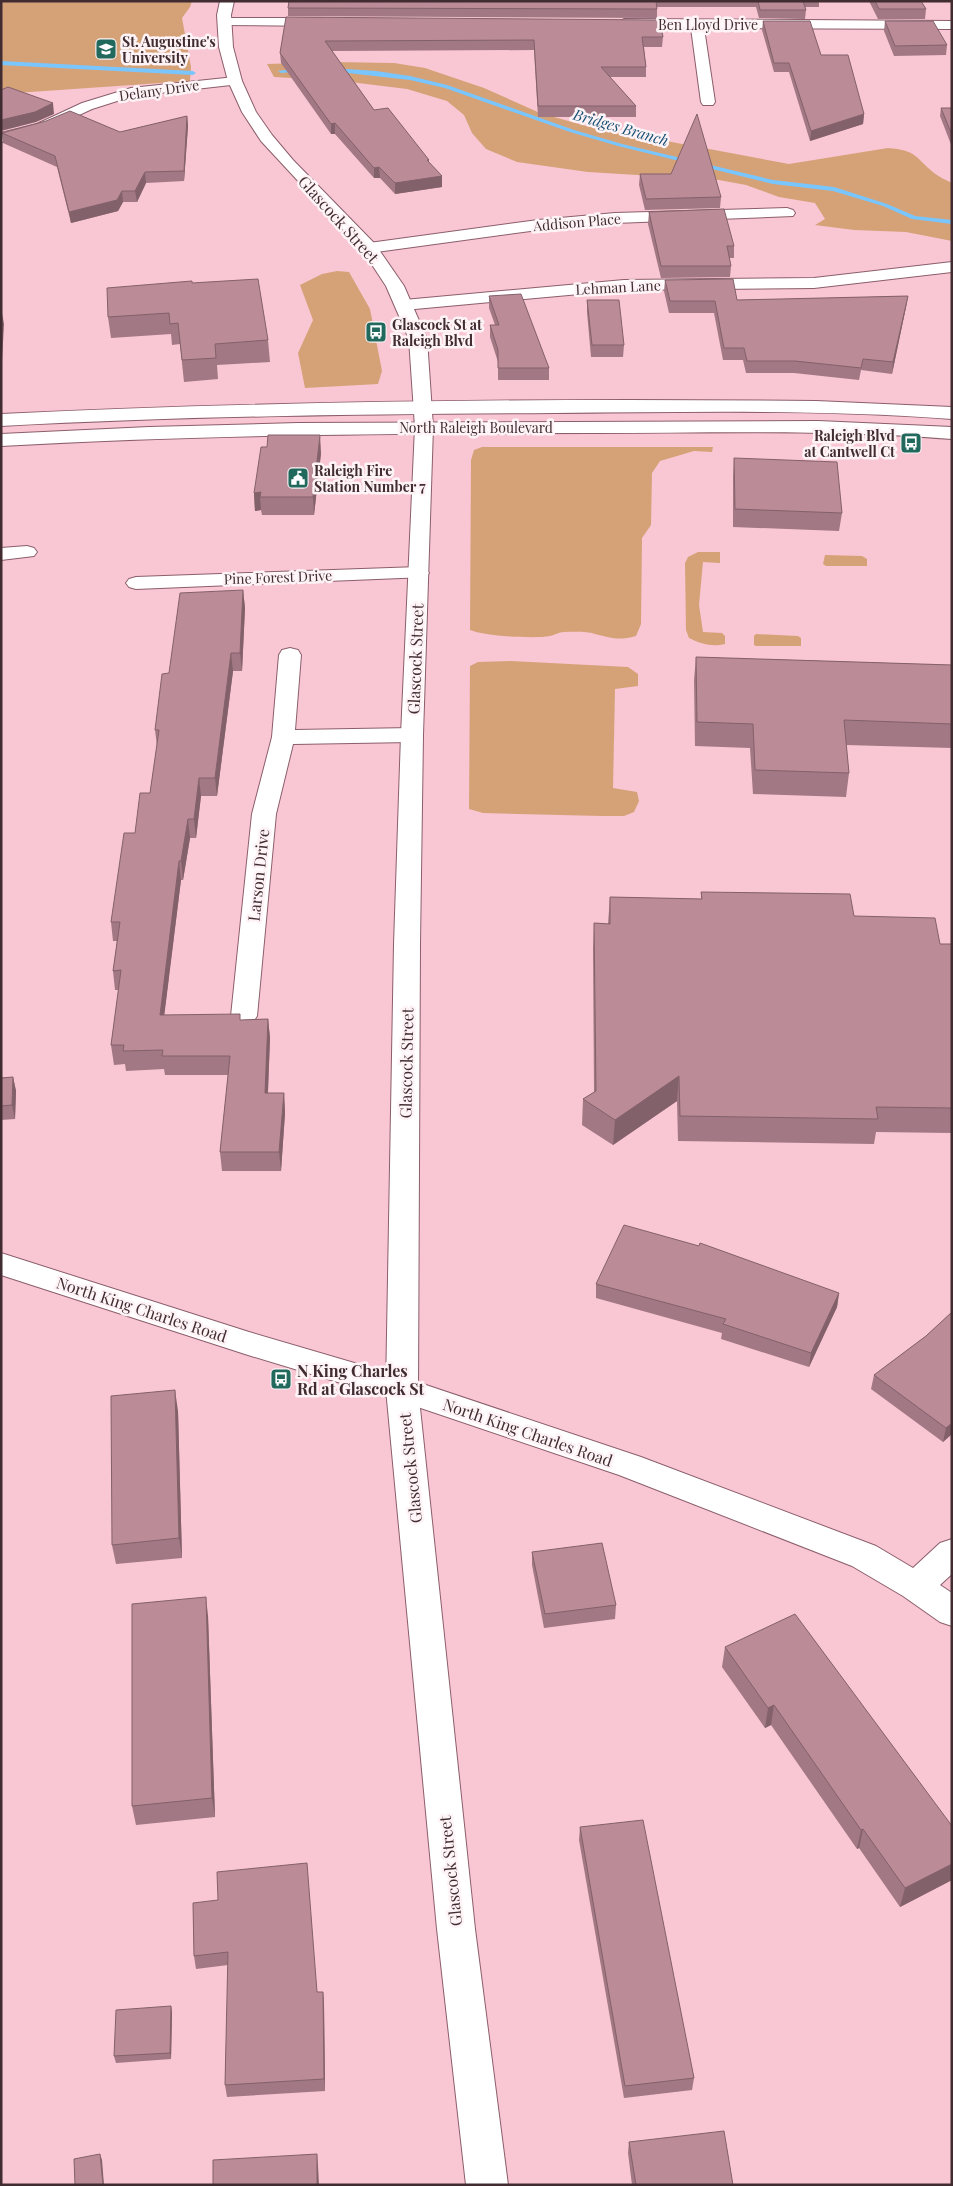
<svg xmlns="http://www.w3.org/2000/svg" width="953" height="2186" font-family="'Playfair Display',serif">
	<rect width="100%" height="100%" fill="#f9c6d3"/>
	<g fill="#d5a278">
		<polygon points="1,1 192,1 190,7 182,18 191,67 190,81 1,94"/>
		<path d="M 332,62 L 394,63 L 425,68 L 484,88 L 540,113 L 586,126 L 789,164 L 888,148 C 916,150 915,157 934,173 C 939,177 946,180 952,183 L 952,241 L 906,232 L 854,230 L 815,225 L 825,219 L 815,203 L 779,197 L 746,185 L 719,180 L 588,172 L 517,162 L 486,149 L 472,133 L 464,115 L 447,101 L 407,89 L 342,81 L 274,77 L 267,64 Z"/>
		<polygon points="337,271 349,272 370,309 382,371 378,384 305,388 298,353 313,320 300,285 322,274"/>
		<path d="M 482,447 L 713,447 L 712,452 L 694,451 L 660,461 L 652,473 L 651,525 L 642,538 L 641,624 L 636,636 C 618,641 612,638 595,634 C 586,631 574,632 564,632 C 559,632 555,635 550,636 C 534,639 484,636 470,630 L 471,460 L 474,450 Z"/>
		<path d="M 698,552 L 720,552 L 720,563 L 703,562 L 699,605 L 703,632 L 722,633 L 725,636 L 725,644 C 712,647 701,644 689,638 L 686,630 L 685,563 L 688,557 Z"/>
		<polygon points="825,555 862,556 867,559 867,566 826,566 823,564"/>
		<polygon points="756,634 798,636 801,638 801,646 756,646 754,645 754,636"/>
		<polygon points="511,661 628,667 638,674 638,686 615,689 613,788 637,792 639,801 634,812 624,816 601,816 483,813 469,809 470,666 478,662"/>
	</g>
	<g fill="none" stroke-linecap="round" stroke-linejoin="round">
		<g fill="#79c6fe" fill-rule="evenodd">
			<polygon points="1,61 193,71 196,73 193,75 1,65"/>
			<polygon points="301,68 304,70 303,71 281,73 278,71"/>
			<polygon points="332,68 376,71 410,76 447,85 574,130 622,144 773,180 834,187 887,204 915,216 952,220 952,224 912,219 883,206 833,191 773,184 618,146 570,132 445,88 410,80 330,71 330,69"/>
		</g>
		<g stroke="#8b5e6b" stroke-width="2">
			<g id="minor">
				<polygon points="225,18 323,18 330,22 323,26 220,25 218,22 220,19"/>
				<polygon points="624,19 952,21 952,29 704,28 715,102 713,105 703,105 701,102 691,28 619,26 617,23"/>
				<polygon points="235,77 240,78 242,81 240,84 133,96 92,109 47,130 1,142 1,133 37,124 82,103 131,88"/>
				<polygon points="787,208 793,210 795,213 793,216 615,223 538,230 369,253 363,252 361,248 363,244 369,243 538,220 615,213"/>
				<polygon points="952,262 952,272 814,288 624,290 404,310 398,309 395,305 398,301 404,300 624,280 814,278"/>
				<polygon points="27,546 34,548 37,552 34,556 1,560 1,548"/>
				<polygon points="419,567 426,569 429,573 426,577 136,589 129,587 126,583 129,579 136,577"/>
				<polygon points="290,648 298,650 301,655 295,730 412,728 420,730 423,735 420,740 412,742 293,744 276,814 257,1016 253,1022 244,1025 235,1022 231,1016 252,814 272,737 279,655 282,650"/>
				<polygon points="1,1253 249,1332 402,1377 641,1457 876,1546 913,1568 940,1543 952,1539 952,1574 940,1585 952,1593 952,1626 940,1622 903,1596 852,1566 619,1475 397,1400 248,1355 1,1275"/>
			</g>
		</g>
		<g stroke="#8b5e6b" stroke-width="2">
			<polygon id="tertiary" points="220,1 234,1 231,15 233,47 242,81 256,112 272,135 293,160 375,244 404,286 427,339 433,427 423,735 420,944 418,1389 475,1929 508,2185 466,2185 437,1929 386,1389 394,944 401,735 415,427 409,339 386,286 363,251 261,141 242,112 228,81 219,47 217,15"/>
		</g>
		<g stroke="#8b5e6b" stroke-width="2">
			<g id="primary">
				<path d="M 816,401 L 952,407 L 952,419 C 820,409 688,412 555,413 C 371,414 186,416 1,426 L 1,414 C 272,401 544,398 816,401 Z"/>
				<path d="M 818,421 L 952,427 L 952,439 C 831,429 710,433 589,433 C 393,433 197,435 1,446 L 1,434 L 149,427 L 298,423 Z"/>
			</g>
		</g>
		<use href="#minor" fill="#fff" fill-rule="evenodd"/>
		<use href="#tertiary" fill="#fff" fill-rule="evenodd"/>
		<use href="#primary" fill="#fff" fill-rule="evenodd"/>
	</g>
	<g fill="#a17883">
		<polygon points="289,1 819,1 819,7 805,7 806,10 805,19 759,18 756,7 657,7 657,18 288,16 288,8"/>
		<polygon points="869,1 921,1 926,9 925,19 878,19"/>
		<polygon points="286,17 663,37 662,47 644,47 646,67 646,77 610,77 636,106 636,117 538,117 534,50 332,51 374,110 429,160 429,163 442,176 442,187 395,194 380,178 374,178 335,134 331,134 281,63 280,53"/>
		<polygon points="763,21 821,55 864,114 863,124 810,141 789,72 774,72 762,30"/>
		<polygon points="885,21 947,45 946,55 894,56 884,31"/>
		<polygon points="941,108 952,108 952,147 940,116"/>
		<polygon points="187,116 188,126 184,181 146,183 137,202 123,202 118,211 71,223 57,167 3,143 2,133 120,132"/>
		<polygon points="640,174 721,197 720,208 645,210 639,185"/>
		<polygon points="649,212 734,246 734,258 729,258 731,266 730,277 661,278 648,224"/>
		<polygon points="665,280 737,300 908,296 906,307 892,374 861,370 859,380 794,373 746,373 743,360 723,360 714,313 669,313 664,291"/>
		<polygon points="192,283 268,340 270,362 217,365 218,379 184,382 180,344 172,345 171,334 111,338 108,317"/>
		<polygon points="489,296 549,368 549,380 498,380 498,362 490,337 490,325 495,325 489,308"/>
		<polygon points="587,300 624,345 623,357 591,357 587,312"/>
		<polygon points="321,453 314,515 262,515 261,510 255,511 254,493"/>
		<polygon points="734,458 842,513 839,531 733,527 733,476"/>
		<polygon points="243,590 245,608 242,671 233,671 217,796 201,796 196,838 190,838 183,880 181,880 164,1015 241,1020 268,1019 270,1038 268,1093 284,1093 285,1113 281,1171 222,1171 220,1152 228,1075 165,1075 164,1069 126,1071 125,1064 114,1065 111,1045 119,990 115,990 113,971 117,941 113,941 111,922 135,833 150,793 157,746 155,730 169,673"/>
		<polygon points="696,657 952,665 952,748 846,745 849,773 846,797 753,794 750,748 695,746 694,680"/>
		<polygon points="701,892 854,916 940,944 952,944 952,1133 876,1132 874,1144 678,1141 677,1101 613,1145 582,1125 583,1099 594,1092 593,948 594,923 608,924 610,897 701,899"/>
		<polygon points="13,1077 16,1091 15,1119 1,1120 1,1078"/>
		<polygon points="596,1284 839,1293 837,1307 809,1367 721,1339 722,1333 596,1298"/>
		<polygon points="952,1312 952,1434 943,1442 871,1389 874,1375 926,1336"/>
		<polygon points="178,1411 182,1558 116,1564 112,1545"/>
		<polygon points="532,1552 616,1605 615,1619 544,1628 532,1565"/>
		<polygon points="208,1616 215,1817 136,1825 132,1806"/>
		<polygon points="725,1647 952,1826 952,1880 900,1907 859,1848 857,1849 771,1725 765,1728 722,1667"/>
		<polygon points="580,1827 694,2078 692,2090 624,2098 579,1840"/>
		<polygon points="193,1903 318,1992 323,1992 324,2004 325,2091 227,2097 225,2085 228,1965 196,1969 194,1956"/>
		<polygon points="171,2006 172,2013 171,2059 116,2063 114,2056"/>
		<polygon points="629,2142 733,2185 632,2185 628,2153"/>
	</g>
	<g fill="#83616a">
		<polygon points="53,103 54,114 36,122 1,131 1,120"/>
		<polygon points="864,114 863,124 810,141 811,131"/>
		<polygon points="187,116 188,126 184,181 184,171"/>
		<polygon points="335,123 335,134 331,134 331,124"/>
		<polygon points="379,167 380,178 374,178 374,168"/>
		<polygon points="145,172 146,183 137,202 135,191"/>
		<polygon points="442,176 442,187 395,194 395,183"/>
		<polygon points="122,191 123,202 118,211 71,223 69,212"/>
		<polygon points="908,296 906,307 892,374 893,362"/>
		<polygon points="1,308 4,324 2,361 1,355"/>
		<polygon points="320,435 321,453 314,515 313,497"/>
		<polygon points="261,492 260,497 261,510 255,511 254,493"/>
		<polygon points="243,590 245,608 242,671 240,653"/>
		<polygon points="231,653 233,671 217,796 215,778"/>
		<polygon points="199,778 201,796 196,838 194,819"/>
		<polygon points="188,819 190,838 183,880 181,861"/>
		<polygon points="179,861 181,880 162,1034 160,1015"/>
		<polygon points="268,1019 270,1038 267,1113 265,1093"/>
		<polygon points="679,1076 677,1101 613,1145 615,1120"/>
		<polygon points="13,1077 16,1091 15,1119 12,1105"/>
		<polygon points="284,1093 285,1113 281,1171 279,1152"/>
		<polygon points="839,1293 837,1307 809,1367 811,1353"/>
		<polygon points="175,1390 178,1411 182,1558 179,1538"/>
		<polygon points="952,1423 952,1434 943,1442 946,1428"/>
		<polygon points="206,1597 208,1616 215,1817 212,1798"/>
		<polygon points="774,1705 771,1725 765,1728 768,1708"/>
		<polygon points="863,1829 859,1848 857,1849 861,1830"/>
		<polygon points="952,1864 952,1880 900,1907 905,1888"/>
		<polygon points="323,1992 324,2004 325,2091 324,2079"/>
		<polygon points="171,2006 172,2013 171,2059 170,2053"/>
		<polygon points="100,2154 102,2160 104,2185 103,2185"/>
		<polygon points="317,2154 318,2166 319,2185 317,2185"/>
	</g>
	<g fill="#bb8b98" stroke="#83616a">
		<polygon points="289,1 656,1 657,9 288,8"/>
		<polygon points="758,1 803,1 806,10 760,10"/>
		<polygon points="875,1 921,1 926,9 879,9"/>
		<polygon points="286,17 660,20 663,37 642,37 646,67 601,67 636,106 538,106 534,40 325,41 374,110 388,108 429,160 427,160 442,176 395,183 379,167 374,168 335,123 331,124 280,53"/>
		<polygon points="763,21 810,21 821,55 848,55 864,114 811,131 789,63 774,63"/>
		<polygon points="885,21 933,21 947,45 895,46"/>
		<polygon points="8,87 53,103 35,112 1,120 1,90"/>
		<polygon points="941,108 952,108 952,135"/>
		<polygon points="70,111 120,132 187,116 184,171 145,172 135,191 122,191 117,200 69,212 55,156 2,133 46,121"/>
		<polygon points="697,114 721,197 646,199 640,174 671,174"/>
		<polygon points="724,209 734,246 727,246 731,266 661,266 649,212"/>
		<polygon points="258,279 268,340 215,344 216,358 182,360 178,323 170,324 169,313 108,317 107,288 192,281 192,283"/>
		<polygon points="733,279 737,300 908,296 893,362 863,359 861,368 795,361 747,361 744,348 724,348 715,301 670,301 665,280"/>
		<polygon points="521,294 549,368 498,368 498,350 490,325 499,325 489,296"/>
		<polygon points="587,300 619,300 624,345 592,345"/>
		<polygon points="268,435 320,435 313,497 260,497 261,492 254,493 261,447 267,447"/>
		<polygon points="734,458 837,462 842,513 735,509"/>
		<polygon points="243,590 240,653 231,653 215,778 199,778 194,819 188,819 181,861 179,861 160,1015 240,1014 240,1020 268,1019 265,1093 284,1093 279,1152 220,1152 230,1056 162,1056 163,1050 123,1051 124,1045 111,1045 121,970 113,971 120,922 111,922 124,833 135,833 140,793 150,793 159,730 155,730 162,674 169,673 180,593"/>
		<polygon points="696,657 952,665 952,724 844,720 849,773 755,770 753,724 697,722"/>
		<polygon points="701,892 850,894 854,916 935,918 940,944 952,944 952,1108 876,1107 878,1119 680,1116 679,1076 615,1120 583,1099 596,1091 594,923 610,924 610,897 702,899"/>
		<polygon points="13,1077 12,1105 1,1106 1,1078"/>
		<polygon points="624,1225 699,1246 700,1243 839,1293 811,1353 723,1324 726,1319 596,1284"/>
		<polygon points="952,1312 952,1423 946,1428 874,1375 926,1336"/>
		<polygon points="175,1390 179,1538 112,1545 111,1396"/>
		<polygon points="602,1543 616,1605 545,1614 532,1552"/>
		<polygon points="206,1597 212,1798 132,1806 132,1604"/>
		<polygon points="795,1614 952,1826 952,1864 905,1888 863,1829 861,1830 774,1705 768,1708 725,1647"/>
		<polygon points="643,1820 694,2078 625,2086 580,1827"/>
		<polygon points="307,1863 317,1992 323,1992 324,2079 225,2085 228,1952 194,1956 193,1903 218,1900 217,1872"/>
		<polygon points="171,2006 170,2053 114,2056 116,2010"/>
		<polygon points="724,2131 733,2185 636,2185 629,2142"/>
		<polygon points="100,2154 103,2185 75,2185 74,2159"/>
		<polygon points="317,2154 317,2185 213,2185 213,2160"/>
	</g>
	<defs>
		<g id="university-square" transform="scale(1.125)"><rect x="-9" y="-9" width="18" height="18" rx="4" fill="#21685d" stroke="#fef3f6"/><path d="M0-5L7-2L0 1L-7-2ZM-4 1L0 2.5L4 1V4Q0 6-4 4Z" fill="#fff"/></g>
		<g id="bus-square" transform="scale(1.125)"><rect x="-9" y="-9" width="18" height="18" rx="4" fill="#21685d" stroke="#fef3f6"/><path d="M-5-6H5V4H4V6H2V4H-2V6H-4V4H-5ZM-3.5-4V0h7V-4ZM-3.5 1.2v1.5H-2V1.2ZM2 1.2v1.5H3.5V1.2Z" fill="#fff"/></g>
		<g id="civic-square" transform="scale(1.125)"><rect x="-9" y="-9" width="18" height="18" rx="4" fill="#21685d" stroke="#fef3f6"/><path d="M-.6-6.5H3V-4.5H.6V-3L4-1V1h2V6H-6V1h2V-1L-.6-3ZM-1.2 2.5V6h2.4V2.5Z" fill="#fff"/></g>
	</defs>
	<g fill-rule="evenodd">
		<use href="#university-square" x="106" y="49"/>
		<use href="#bus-square" x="376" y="332"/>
		<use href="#bus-square" x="911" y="443"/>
		<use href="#civic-square" x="298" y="478"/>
		<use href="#bus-square" x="281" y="1379"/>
	</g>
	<g text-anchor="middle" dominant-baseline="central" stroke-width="5" stroke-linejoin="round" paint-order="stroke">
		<g font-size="14" fill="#402c31" stroke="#fef3f6">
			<text x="708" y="24">Ben Lloyd Drive</text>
			<text transform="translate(159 90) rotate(-8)">Delany Drive</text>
			<text transform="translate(577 222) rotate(-5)">Addison Place</text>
			<text transform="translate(618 287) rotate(-3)">Lehman Lane</text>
			<text x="476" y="427">North Raleigh Boulevard</text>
			<text transform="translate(278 577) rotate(-2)">Pine Forest Drive</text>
		</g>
		<g font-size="14" font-weight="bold" fill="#402c31" stroke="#fef3f6" text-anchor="start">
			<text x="122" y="41">St. Augustine's<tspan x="122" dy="16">University</tspan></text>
			<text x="392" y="324">Glascock St at<tspan x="392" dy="16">Raleigh Blvd</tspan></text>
			<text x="895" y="435" text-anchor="end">Raleigh Blvd<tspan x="895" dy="16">at Cantwell Ct</tspan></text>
			<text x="314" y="470">Raleigh Fire<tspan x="314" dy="16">Station Number 7</tspan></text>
		</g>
		<g font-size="15" font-style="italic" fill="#185276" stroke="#fef3f6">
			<text transform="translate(621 127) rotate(16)">Bridges Branch</text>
		</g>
		<g font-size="16" fill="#402c31" stroke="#fef3f6">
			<text transform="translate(339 219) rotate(48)">Glascock Street</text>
			<text transform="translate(415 659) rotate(-88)">Glascock Street</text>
			<text transform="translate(258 875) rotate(-84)">Larson Drive</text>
			<text transform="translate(406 1063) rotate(-89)">Glascock Street</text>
			<text transform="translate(142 1309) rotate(18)">North King Charles Road</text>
			<text transform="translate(528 1432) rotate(19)">North King Charles Road</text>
			<text transform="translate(410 1468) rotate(-96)">Glascock Street</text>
			<text transform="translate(450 1871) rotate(-96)">Glascock Street</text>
		</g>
		<g font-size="16" font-weight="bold" fill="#402c31" stroke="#fef3f6" text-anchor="start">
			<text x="297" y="1370">N King Charles<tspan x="297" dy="18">Rd at Glascock St</tspan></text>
		</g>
	</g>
	<rect width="953" height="2186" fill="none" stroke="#402c31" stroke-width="5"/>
</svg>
